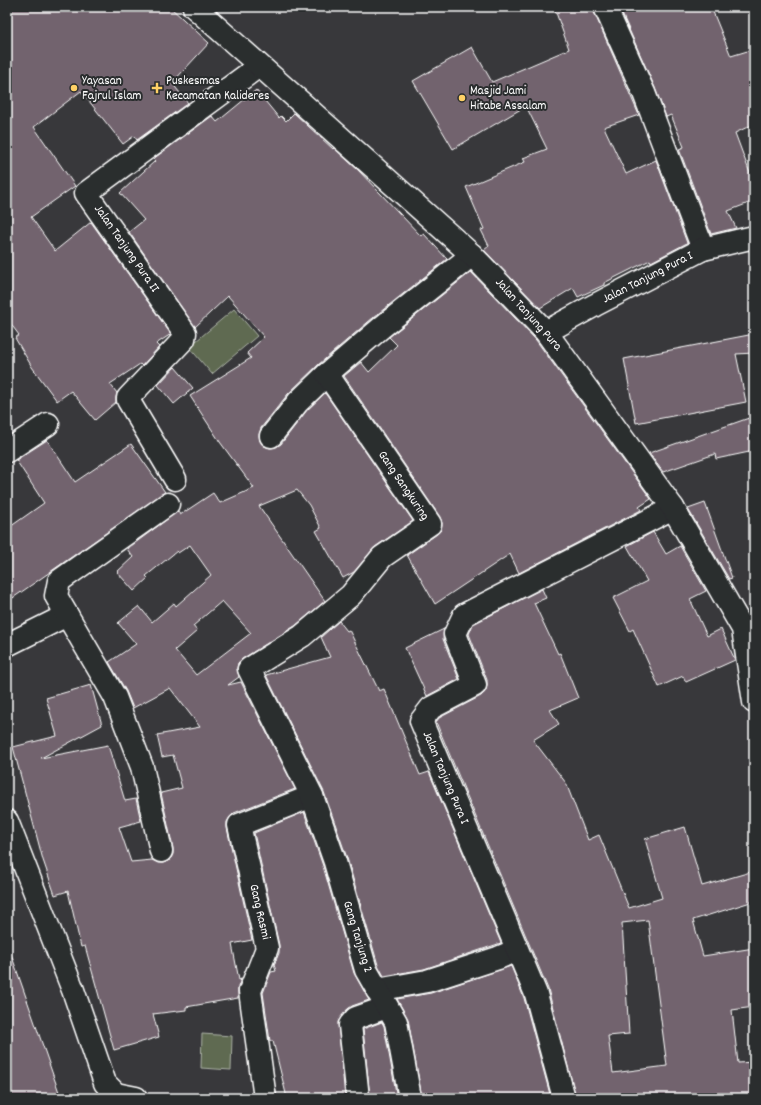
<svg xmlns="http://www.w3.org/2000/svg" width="761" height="1105" font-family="Dekko,sans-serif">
	<rect width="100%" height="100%" fill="#38383b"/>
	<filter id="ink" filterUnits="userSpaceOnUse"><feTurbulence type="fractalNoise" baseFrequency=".025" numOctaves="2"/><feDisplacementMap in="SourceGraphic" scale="8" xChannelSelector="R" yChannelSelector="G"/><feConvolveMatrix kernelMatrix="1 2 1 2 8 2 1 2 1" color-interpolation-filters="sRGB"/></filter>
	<g filter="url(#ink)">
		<g fill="#5e6a51" stroke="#aeb4a8">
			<polygon points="234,309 257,336 212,374 189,347"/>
			<polygon points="202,1034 232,1036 231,1070 201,1068"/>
		</g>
		<g fill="#72636e" stroke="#fff" fill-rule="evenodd">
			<polygon points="7,7 170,7 209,43 172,83 188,103 137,140 134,136 123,144 81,91 34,127 75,186 31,217 55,251 91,222 171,334 156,344 159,347 142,366 140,364 110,384 117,393 116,398 116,402 95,420 71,391 57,401 32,367 15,338 19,335 7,319"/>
			<polygon points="554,7 593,7 594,12 639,115 604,127 626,174 656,160 687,243 651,262 650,260 604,283 604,285 578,297 573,288 540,308 484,250 489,246 481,230 484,229 466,187 525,162 523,158 547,149 526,106 453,149 413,81 472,47 492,82 569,49"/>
			<polygon points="619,7 711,7 731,56 754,49 754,124 735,133 754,184 754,201 728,211 736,228 711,234 679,149 684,147 671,115 666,117 655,88"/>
			<path d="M 256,90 L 279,118 L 281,116 L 286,121 L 294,113 L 333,149 L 334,148 L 358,170 L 421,236 L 424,234 L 447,259 L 374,317 L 318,365 L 288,394 L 261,428 L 259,435 L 260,441 L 264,446 L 270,448 L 276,447 L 281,444 L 307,410 L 325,393 L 413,521 L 375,547 L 354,572 L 343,578 L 316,531 L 321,528 L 309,505 L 297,490 L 259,506 L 325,601 L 295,626 L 242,659 L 238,663 L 237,668 L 239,677 L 228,685 L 241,682 L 295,789 L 234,813 L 230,817 L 227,822 L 227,828 L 252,940 L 232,944 L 239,980 L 241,979 L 238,987 L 238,998 L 186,1007 L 186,1010 L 153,1014 L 159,1037 L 114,1050 L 85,946 L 81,947 L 68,891 L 55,895 L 43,860 L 13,747 L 57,736 L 46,698 L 91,685 L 102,725 L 41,758 L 108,745 L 125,801 L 136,799 L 141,821 L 119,827 L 131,862 L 152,860 L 158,863 L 163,863 L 170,860 L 173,854 L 173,848 L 161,793 L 182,788 L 173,755 L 162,757 L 157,735 L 200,727 L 170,688 L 133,708 L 126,691 L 109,662 L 136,644 L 118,623 L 139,606 L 152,622 L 174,603 L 176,606 L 211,575 L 190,545 L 178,553 L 177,551 L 146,576 L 148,578 L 134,591 L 117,572 L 133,557 L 127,549 L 178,511 L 180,515 L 213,493 L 220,503 L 254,488 L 220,442 L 190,396 L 251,358 L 247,353 L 264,337 L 228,296 L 195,327 L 129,232 L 144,220 L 120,193 L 155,161 L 153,159 L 212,116 L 217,122 ZM 222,601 L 251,633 L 196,675 L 175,650 L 197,631 L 193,626 Z"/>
			<polygon points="471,272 536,340 651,499 639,507 641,510 519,573 510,554 435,604 407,555 437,534 441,530 442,523 440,517 344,376 361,362 369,372 397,345 389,337"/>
			<polygon points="754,334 754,353 736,354 746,402 636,423 624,359"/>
			<polygon points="175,367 193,388 174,404 158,385"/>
			<polygon points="749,418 750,427 754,426 754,451 716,459 715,454 663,472 649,453"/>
			<polygon points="47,440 75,482 131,444 165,492 7,602 7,529 44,503 16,460"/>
			<polygon points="705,503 732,578 729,579 688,509"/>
			<polygon points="653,532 666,554 680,546 706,591 690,599 707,636 721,629 735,660 686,682 683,676 659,687 633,629 630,631 613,598 647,581 627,546"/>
			<path d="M 542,589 L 546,598 L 534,603 L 558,654 L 560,653 L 578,698 L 550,710 L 559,724 L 533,740 L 566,783 L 588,840 L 599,835 L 629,908 L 662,898 L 645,839 L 685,827 L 702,886 L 754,871 L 754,901 L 693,920 L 703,956 L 754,948 L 754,1007 L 732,1010 L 738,1063 L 754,1062 L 754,1098 L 576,1098 L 548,989 L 436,722 L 439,718 L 481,696 L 485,692 L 487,686 L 487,680 L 469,634 L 473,624 ZM 648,920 L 667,1066 L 613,1073 L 608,1036 L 629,1034 L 622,923 Z"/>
			<polygon points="339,621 347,631 349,630 379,691 384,689 420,775 429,772 501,943 424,969 384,976 378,965 347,858 324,792 266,675 330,657 321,637"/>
			<polygon points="444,629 443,639 459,679 427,696 405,648"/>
			<polygon points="304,812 323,866 354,973 369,1000 352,1006 347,1010 338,1022 345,1098 320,1098 320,1094 287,1098 273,1041 270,1041 263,993 271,972 276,971 274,965 279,953 279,945 254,833"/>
			<polygon points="7,951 10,951 61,1098 7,1098"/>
			<polygon points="511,966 524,998 551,1098 422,1098 408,1019 397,999 431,993"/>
			<polygon points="382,1022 384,1026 397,1098 370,1098 363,1029"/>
		</g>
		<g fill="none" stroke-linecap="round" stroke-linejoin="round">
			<g stroke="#fff" stroke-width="25">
				<g id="street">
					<polyline points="605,7 644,93 703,249"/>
					<polyline points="271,436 298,402 327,374"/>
					<polyline points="7,451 48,424"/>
					<polyline points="175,479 128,400 128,398 184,339 185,333 86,193 259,66"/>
					<polyline points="7,645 67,615"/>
					<polyline points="7,821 73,990 105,1083 116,1094 136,1098"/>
					<polyline points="161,851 142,767 115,697 56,596 59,581 168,504"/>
					<polyline points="377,990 427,981 498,958 517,950"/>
					<polyline points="265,1098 250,991 267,948 239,825 312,796"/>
					<polyline points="358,1098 350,1025 356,1018 387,1007"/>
					<polyline points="410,1098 396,1022 366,970 335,862 312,796 249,669 302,636 351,595 382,557 430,524 327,374 382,327 472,255"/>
					<polyline points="564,1098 536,994 421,721 431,708 475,685 455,634 464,615 673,508"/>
				</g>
			</g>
			<g stroke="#fff" stroke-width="25">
				<g id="secondary">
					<polyline points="194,7 472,255 546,332 673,508 743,629 754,702"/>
					<polyline points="546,332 595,305 703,249 754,237"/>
				</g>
			</g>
			<use href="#street" stroke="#2a2d2e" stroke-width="22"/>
			<use href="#secondary" stroke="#2a2d2e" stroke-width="22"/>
		</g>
	</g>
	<g fill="#ffd166" stroke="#2a2d2e" stroke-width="1.5">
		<circle cx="74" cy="88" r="4"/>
		<path d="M155 82h4v4h4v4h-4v4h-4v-4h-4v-4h4z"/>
		<circle cx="462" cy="98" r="4"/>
	</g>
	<g text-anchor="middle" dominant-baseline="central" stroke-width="4" stroke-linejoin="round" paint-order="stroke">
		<g font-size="13" fill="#fff" stroke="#2a2d2e" text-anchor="start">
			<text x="82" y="81">Yayasan<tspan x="82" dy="15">Fajrul Islam</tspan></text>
			<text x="166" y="81">Puskesmas<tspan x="166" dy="15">Kecamatan Kalideres</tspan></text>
			<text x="470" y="91">Masjid Jami<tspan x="470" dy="15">Hitabe Assalam</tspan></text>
		</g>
		<g font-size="13" fill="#fff" stroke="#2a2d2e">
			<text transform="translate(126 249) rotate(55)">Jalan Tanjung Pura II</text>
			<text transform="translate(648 278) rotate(-27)">Jalan Tanjung Pura I</text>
			<text transform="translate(528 315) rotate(48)">Jalan Tanjung Pura</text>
			<text transform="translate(403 486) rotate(56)">Gang Sangkuring</text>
			<text transform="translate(445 778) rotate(67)">Jalan Tanjung Pura I</text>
			<text transform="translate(259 912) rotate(77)">Gang Rasmi</text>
			<text transform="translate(357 937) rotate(73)">Gang Tanjung 2</text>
		</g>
	</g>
	<rect width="761" height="1105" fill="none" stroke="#2a2d2e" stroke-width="24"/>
	<rect x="12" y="12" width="737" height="1081" fill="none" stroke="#fff" stroke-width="1.5" filter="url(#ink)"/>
</svg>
